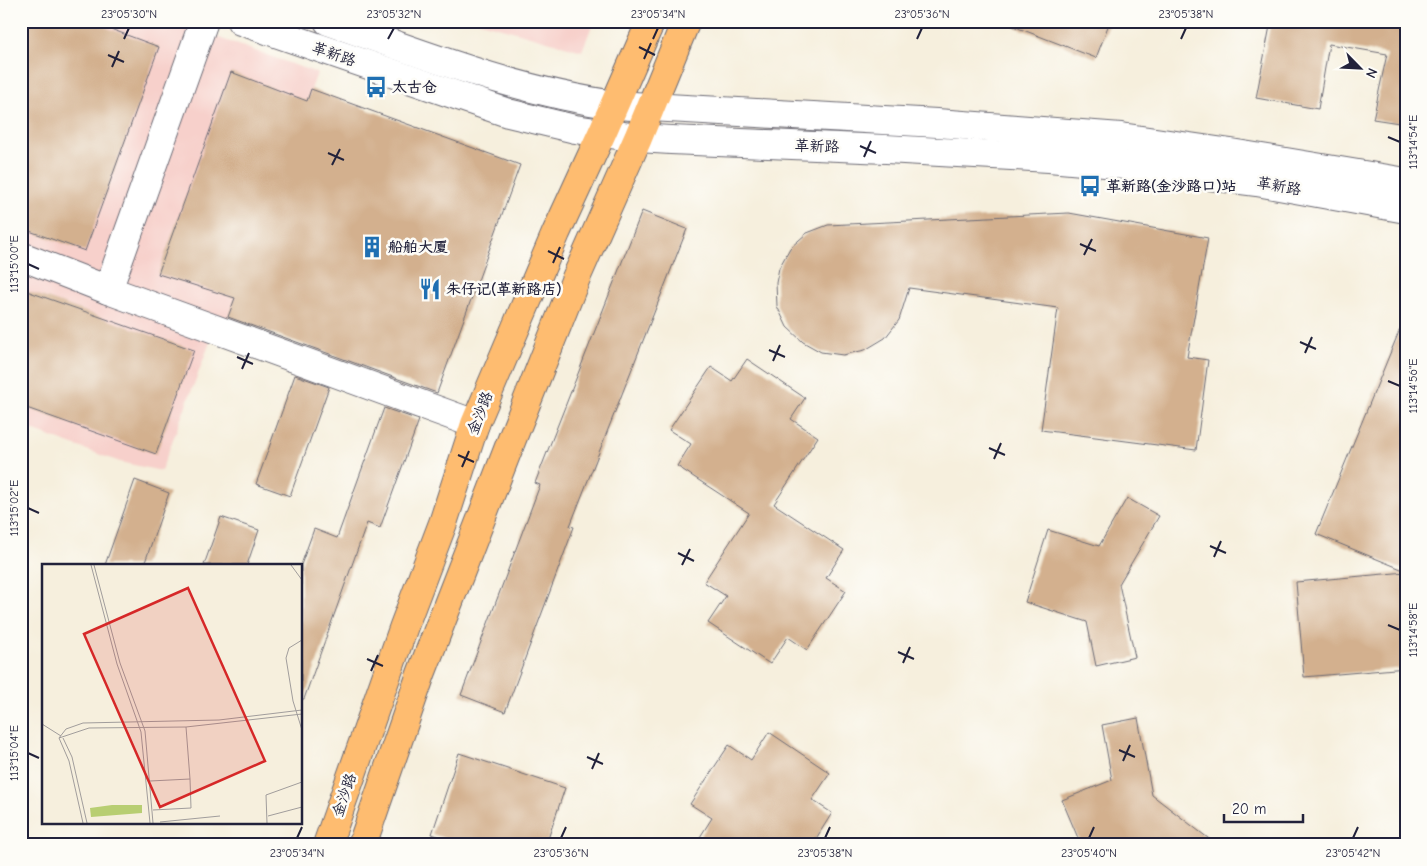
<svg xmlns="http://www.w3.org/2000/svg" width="1427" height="866" font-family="'Comic Neue','LXGW WenKai TC',sans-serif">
	<rect width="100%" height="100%" fill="#fdfcf7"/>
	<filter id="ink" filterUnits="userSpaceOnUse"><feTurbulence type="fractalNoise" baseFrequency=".02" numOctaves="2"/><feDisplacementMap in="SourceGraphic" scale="10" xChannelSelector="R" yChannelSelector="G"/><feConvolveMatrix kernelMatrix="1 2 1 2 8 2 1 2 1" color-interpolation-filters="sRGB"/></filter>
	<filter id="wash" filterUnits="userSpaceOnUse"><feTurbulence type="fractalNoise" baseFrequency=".0096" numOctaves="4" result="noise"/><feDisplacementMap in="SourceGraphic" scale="20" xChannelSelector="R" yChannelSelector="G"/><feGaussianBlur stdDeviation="1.12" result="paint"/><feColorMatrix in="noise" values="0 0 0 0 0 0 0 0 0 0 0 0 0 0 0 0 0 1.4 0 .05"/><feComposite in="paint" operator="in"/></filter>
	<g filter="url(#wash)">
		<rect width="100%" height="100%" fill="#f6efdd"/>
		<g fill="#f7d0cb">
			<polygon points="21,21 172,21 317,73 224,329 212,337 161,471 120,462 21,426"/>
			<polygon points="477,21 594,21 582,51"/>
		</g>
		<g id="blocks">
			<g fill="#d3b08e">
				<polygon points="21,21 89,21 159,47 85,251 21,228"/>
				<polygon points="1005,21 1110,21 1096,58 1005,23"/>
				<polygon points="1271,21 1406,21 1406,124 1373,119 1387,54 1329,44 1318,109 1256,98"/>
				<polygon points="231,72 307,101 311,89 520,165 437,393 228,317 235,298 158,274"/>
				<polygon points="642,211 687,229 570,526 574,527 505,712 461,695 540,485 535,483"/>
				<polygon points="1069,213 1208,238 1187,357 1208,360 1196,450 1041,430 1058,308 909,288 899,320 885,338 865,350 843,355 821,352 803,342 787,327 777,306 776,283 779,268 790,248 807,233 828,225"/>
				<polygon points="21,289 194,350 156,454 21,406"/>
				<polygon points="1405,317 1406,317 1406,571 1316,534"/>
				<polygon points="747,359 805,398 791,419 818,437 774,504 844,550 826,578 846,591 807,650 788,637 770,664 708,623 726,596 704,582 749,513 677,466 691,444 669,430 711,367 732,381"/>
				<polygon points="295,375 329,387 290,496 256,484"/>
				<polygon points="384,408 419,420 380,528 367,523 304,699 301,699 301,565 314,529 337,538"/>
				<polygon points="135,480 169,493 144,565 105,565"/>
				<polygon points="1127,498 1159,516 1119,584 1135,657 1096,666 1087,622 1025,602 1048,530 1099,546"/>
				<polygon points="221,517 259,530 247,565 204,565"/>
				<polygon points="1406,572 1406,668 1304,677 1296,582"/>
				<polygon points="1138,718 1152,795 1217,845 1081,845 1062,800 1112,780 1102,725"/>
				<polygon points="769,732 830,773 812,800 832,813 812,845 695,845 712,818 690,804 729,745 751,760"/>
				<polygon points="459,753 565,788 546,845 464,845 432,834"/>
			</g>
		</g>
	</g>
	<g filter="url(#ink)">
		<use href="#blocks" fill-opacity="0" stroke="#6c6a74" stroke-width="1"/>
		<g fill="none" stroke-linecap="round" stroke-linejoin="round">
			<g stroke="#6c6a74" stroke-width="30">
				<g id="minor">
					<polyline points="204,21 108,290 475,424"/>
					<polyline points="241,21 508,113 575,129 638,138 671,140 886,149 1049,158 1116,164 1257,182 1406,209"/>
					<path d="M 328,21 C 422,54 516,91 615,105 L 937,123 L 1121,137 L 1231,153 L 1406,182"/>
					<polyline points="21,256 108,290"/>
				</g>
			</g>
			<g stroke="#6c6a74" stroke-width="30">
				<g id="major">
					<polyline points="327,845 404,626 443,523 475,424 556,233 602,133 651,21"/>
					<polyline points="362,845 421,674 512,439 576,278 638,138 686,21"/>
				</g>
			</g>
			<use href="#minor" stroke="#fff" stroke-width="28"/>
			<use href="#major" stroke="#febc70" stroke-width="28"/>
		</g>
	</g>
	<path fill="none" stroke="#22223b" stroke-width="2" d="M 124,39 L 129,28M 388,39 L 394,28M 653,39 L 658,28M 917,39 L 922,28M 1181,39 L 1186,28M 639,47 L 655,55M 108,55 L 124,62M 644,59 L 651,43M 112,67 L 119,51M 1388,137 L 1400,142M 860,146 L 876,153M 328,153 L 344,160M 864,157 L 871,141M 332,165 L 340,149M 1080,244 L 1096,251M 548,251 L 564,259M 1084,255 L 1092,239M 553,263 L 560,247M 28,264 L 39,269M 1300,342 L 1316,349M 769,350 L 785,357M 1305,353 L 1312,337M 237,357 L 253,364M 773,361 L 780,345M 242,369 L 249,353M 1388,381 L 1400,386M 989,448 L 1005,455M 458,455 L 474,462M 994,459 L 1001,443M 462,467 L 469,451M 28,508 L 39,513M 1210,546 L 1226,553M 678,553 L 694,561M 1214,557 L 1221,541M 682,565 L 690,549M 1388,625 L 1400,630M 898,652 L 914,659M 367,659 L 383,666M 903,663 L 910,647M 371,671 L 378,655M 1119,750 L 1135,757M 28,753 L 39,758M 587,757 L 603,764M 1123,761 L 1130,745M 592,769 L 599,753M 297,838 L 302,827M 561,838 L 566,827M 825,838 L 830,827M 1089,838 L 1094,827M 1353,838 L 1358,827"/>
	<defs>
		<g id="bus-bare" transform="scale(1.725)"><path d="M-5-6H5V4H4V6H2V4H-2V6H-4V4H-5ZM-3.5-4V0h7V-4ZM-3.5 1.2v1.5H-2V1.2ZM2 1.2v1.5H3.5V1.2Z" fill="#1f6fb2" stroke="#fdfcf7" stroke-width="2.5" paint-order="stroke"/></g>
		<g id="building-bare" transform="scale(1.725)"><path d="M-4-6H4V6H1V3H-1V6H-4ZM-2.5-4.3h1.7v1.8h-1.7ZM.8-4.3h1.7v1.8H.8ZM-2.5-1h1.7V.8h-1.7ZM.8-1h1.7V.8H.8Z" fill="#1f6fb2" stroke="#fdfcf7" stroke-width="2.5" paint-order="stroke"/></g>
		<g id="restaurant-bare" transform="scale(1.725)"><path d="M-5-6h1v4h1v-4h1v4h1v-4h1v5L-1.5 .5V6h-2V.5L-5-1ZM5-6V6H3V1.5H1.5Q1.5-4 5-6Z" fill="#1f6fb2" stroke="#fdfcf7" stroke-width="2.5" paint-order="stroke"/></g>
	</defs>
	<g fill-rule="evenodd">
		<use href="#bus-bare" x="376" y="87"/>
		<use href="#bus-bare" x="1090" y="186"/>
		<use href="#building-bare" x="372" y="247"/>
		<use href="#restaurant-bare" x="430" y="289"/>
	</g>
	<g text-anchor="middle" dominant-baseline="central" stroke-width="5" stroke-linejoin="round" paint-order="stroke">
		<g font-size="15" fill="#22223b" stroke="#fdfcf7">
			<text transform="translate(334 54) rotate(19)">革新路</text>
			<text transform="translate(817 146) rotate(2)">革新路</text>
			<text transform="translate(1279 186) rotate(10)">革新路</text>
			<text transform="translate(480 413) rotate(-69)">金沙路</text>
			<text transform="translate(344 795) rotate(-71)">金沙路</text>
		</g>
		<g font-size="15" font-weight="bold" fill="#22223b" stroke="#fdfcf7" text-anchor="start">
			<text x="392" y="87">太古仓</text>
			<text x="1106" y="186">革新路(金沙路口)站</text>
			<text x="388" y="247">船舶大厦</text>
			<text x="446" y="289">朱仔记(革新路店)</text>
		</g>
	</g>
	<g transform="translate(42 564)">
		<rect width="260" height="260" fill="#f6efdd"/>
		<path d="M 70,241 L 100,241 L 100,249 L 49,253 L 48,244 Z" fill="#b8ce72"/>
		<path fill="none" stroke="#a19d9c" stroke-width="1" d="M 49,1 L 75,100 L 99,168 L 108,259M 52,1 L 78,99 L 103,167 L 111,259M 249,1 L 260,16M 260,76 L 247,84 L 244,94 L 251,137 L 260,166M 0,160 L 19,172M 17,174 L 27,197 L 41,259M 17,174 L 24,165 L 41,159 L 177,156 L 260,146M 17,174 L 47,164 L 144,163 L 260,150M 21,174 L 30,193 L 45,259M 108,217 L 148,215 L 144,163M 111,246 L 149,244 L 148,215M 226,252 L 260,243M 118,258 L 178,252M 225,259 L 224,231 L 260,218"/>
		<path fill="#d62828" fill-opacity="0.15" stroke="#d62828" stroke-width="2.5" d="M 146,24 L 223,197 L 118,243 L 42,70 Z"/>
		<rect width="260" height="260" fill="none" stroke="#22223b" stroke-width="2.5"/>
	</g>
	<rect width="1427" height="866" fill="none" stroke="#fdfcf7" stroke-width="55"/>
	<g transform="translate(1360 68) rotate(114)" stroke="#fdfcf7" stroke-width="4" paint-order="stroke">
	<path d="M0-4L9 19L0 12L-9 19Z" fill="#22223b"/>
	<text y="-8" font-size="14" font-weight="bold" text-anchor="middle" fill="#22223b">N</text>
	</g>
	<path d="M1224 814v8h79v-8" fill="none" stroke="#22223b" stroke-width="2.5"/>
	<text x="1232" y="814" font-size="15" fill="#22223b" stroke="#fdfcf7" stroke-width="4" paint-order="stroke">20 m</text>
	<rect x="28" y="28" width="1372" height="810" fill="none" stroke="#22223b" stroke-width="2"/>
	<g font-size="12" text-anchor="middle" fill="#22223b">
		<text x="129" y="18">23°05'30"N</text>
		<text x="394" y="18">23°05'32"N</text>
		<text x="658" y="18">23°05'34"N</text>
		<text x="922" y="18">23°05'36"N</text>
		<text x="1186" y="18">23°05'38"N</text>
		<text transform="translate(1413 142) rotate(-90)" y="4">113°14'54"E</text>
		<text transform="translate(14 264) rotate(-90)" y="4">113°15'00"E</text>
		<text transform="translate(1413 386) rotate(-90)" y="4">113°14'56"E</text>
		<text transform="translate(14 508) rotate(-90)" y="4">113°15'02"E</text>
		<text transform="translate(1413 630) rotate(-90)" y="4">113°14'58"E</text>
		<text transform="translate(14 753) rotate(-90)" y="4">113°15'04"E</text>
		<text x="297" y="857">23°05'34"N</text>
		<text x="561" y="857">23°05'36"N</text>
		<text x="825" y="857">23°05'38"N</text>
		<text x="1089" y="857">23°05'40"N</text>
		<text x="1353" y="857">23°05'42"N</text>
	</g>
</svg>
